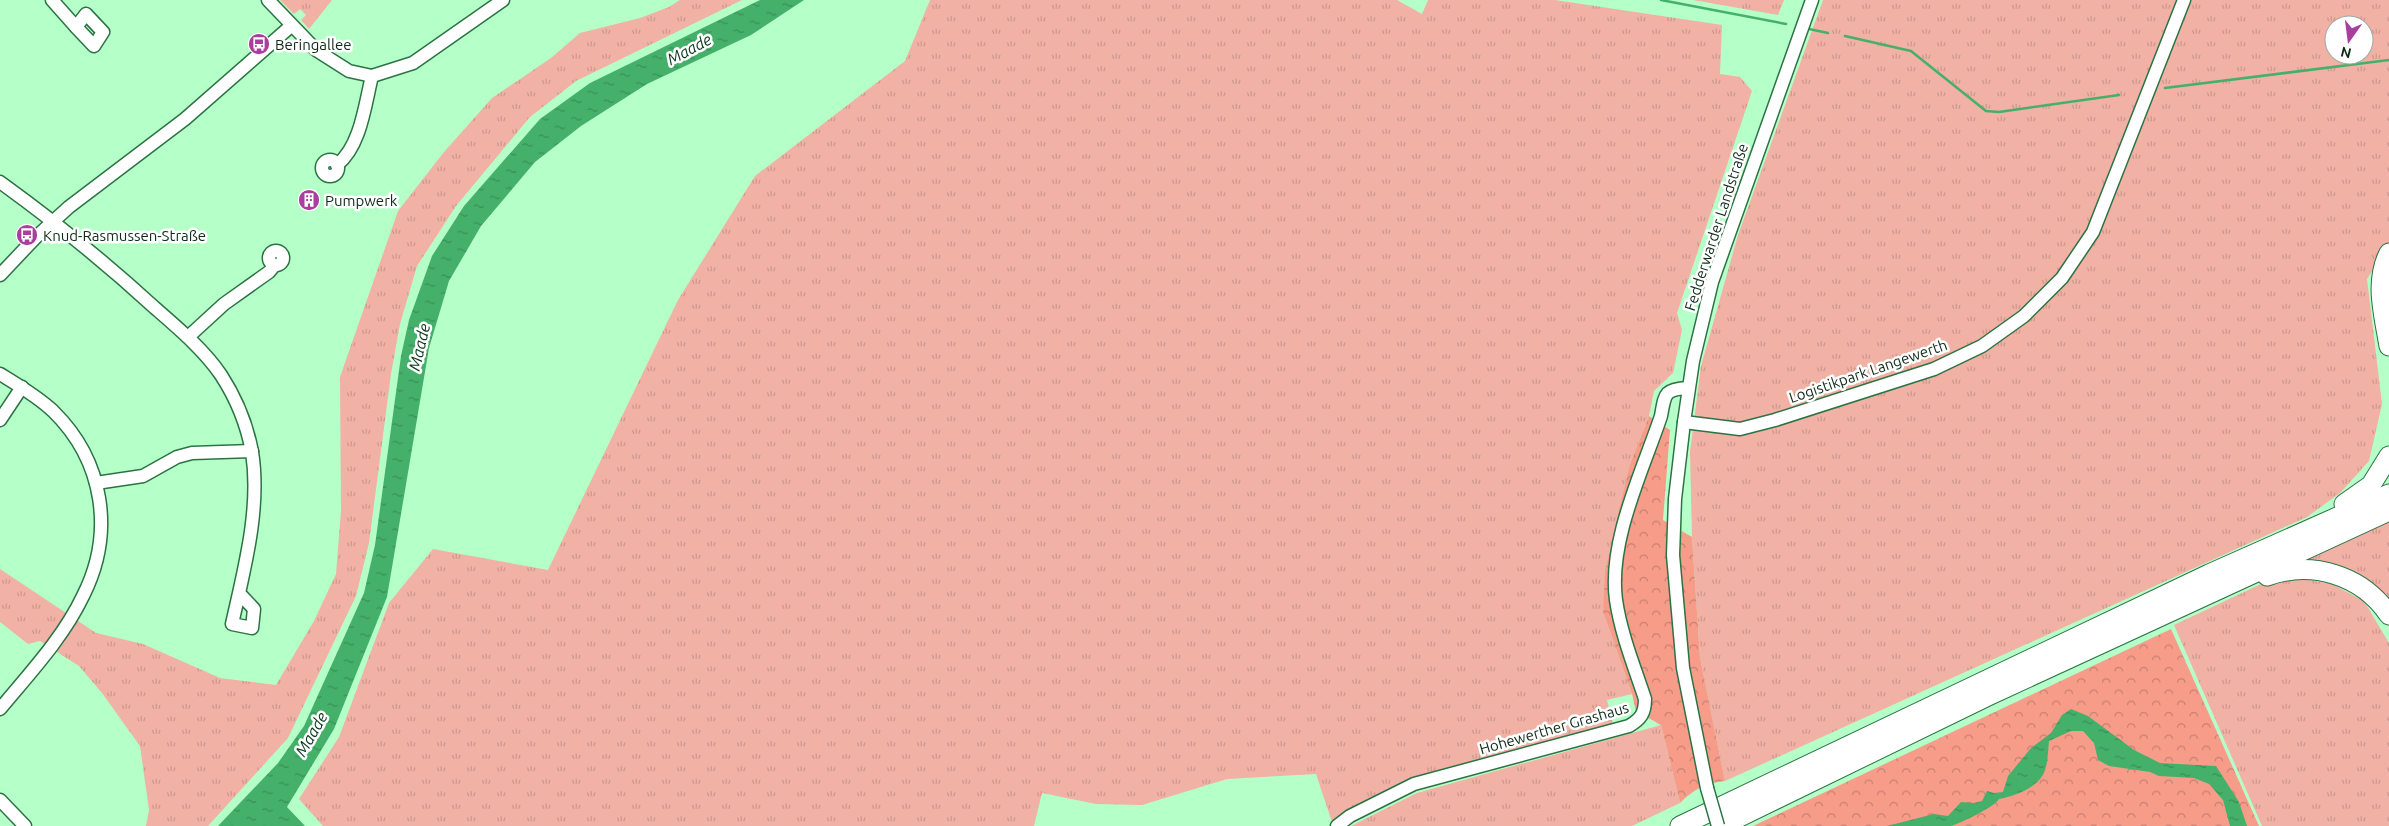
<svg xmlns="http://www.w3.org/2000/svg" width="2389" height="826" font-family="Ubuntu,sans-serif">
	<defs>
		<pattern id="grass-tufts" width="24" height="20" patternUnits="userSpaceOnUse" patternTransform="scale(1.25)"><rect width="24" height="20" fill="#f1b1a4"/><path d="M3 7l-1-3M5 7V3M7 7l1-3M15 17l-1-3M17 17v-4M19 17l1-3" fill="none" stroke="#cd988c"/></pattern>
		<pattern id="forest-crowns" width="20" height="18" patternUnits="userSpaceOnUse" patternTransform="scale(1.25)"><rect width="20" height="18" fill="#f89c8a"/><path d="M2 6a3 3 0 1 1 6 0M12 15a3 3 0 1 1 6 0" fill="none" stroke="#c77f70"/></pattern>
		<pattern id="water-ripples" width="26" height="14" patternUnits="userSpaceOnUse" patternTransform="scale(1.25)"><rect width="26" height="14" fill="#45b06a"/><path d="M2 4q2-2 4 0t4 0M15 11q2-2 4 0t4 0" fill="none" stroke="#388f56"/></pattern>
	</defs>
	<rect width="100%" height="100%" fill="#b5ffc8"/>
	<g fill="url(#grass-tufts)" fill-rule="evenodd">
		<polygon points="280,0 332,0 309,29 301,20 306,15 300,9 294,14"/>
		<polygon points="680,0 742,0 576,81 530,117 456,206 417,266 400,324 391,374 369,543 356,596 288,738 208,826 146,826 149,810 140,746 102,693 79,666 40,641 28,644 0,622 0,569 96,633 143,644 220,678 276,685 314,621 336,574 341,511 340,377 398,211 444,152 492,98 551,58 580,33 640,18 669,7"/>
		<polygon points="930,0 1397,0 1422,14 1428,0 1555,0 1722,25 1720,74 1740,77 1752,91 1677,313 1682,330 1673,373 1654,391 1649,416 1630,464 1603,612 1632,694 1607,700 1613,724 1411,779 1332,822 1316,774 1227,779 1142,805 1096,804 1042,793 1034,826 323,826 299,799 339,737 389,603 433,549 548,570 678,300 755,176 905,61"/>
		<polygon points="1693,0 1784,0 1778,15"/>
		<path d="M 1823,0 L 2389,0 L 2389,244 L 2367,279 L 2382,404 L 2369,461 L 2340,493 L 2307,517 L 1725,781 L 1700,657 L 1692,537 L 1690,452 L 1701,366 L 1738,235 ZM 2334,25 L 2364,25 L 2364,55 L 2334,55 Z"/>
		<polygon points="2389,520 2389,605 2294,563"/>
		<polygon points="2293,577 2332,584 2364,601 2389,643 2389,826 2262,826 2174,625 2263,583"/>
		<polygon points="1661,725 1680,803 1632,826 1351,826 1417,793"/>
	</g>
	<g fill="url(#forest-crowns)">
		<path d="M 1649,416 L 1670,430 L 1663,520 L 1692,537 L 1700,657 L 1725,781 C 1705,783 1694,789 1680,803 L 1661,725 L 1636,711 L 1632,694 L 1603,612 L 1605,572 L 1630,464 Z"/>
		<polygon points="2171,629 2259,826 1753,826"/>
	</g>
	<g fill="url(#water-ripples)">
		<polygon points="760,0 804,0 751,35 647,84 581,126 535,162 481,226 449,281 429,348 387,597 334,729 287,807 305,826 218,826 278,763 304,726 364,593 375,545 401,356 409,320 432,256 464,206 540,119 590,83"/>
		<path d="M 2071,709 L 2088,716 L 2134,750 L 2160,763 L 2216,766 L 2239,802 L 2247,826 L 2230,826 L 2223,800 L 2209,784 L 2194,778 L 2159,776 L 2150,772 L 2109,766 L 2098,760 L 2094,743 L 2083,731 L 2071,731 L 2049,741 C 2048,751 2048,761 2045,770 C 2040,787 2015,796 1999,799 C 1996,806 1959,824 1951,826 C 1935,826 1905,826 1887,826 L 1934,814 L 1948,816 L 1961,802 L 1974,803 L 1982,801 L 1987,791 L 1994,793 L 2003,792 L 2008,776 L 2031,748 L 2051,733 L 2062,715 Z"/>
	</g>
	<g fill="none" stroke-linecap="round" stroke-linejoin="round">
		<g stroke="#45b06a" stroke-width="2.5">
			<polyline points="1661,0 1786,24"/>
			<polyline points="1809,29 1828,33"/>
			<polyline points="1845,36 1911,51 1986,111 1999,112 2119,95"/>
			<polyline points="2165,88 2389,60"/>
		</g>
		<g stroke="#2b7344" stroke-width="15">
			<g id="minor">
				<polyline points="52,0 76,27"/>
				<polyline points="268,0 316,50 349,71 372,76 413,63 503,0"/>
				<polygon points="86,14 103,32 94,46 76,27"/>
				<circle cx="330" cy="168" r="8"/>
				<path d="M 337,165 C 361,146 365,104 372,76"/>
				<path d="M 0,182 C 54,221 106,263 155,308 C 178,328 204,350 221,375 C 236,398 247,425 252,452 C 261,508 244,570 232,624 L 252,628 L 254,609 L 239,593"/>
				<circle cx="276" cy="258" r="7"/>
				<polyline points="0,275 36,237 69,207 185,119 291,26"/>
				<polyline points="188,337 224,304 269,272 274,266"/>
				<path d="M 0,374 C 18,385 37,396 53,411 C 104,461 115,533 83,596 C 63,638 29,674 0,709"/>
				<polyline points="0,420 22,387"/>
				<polyline points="1684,422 1740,429 1775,420 1934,369 1982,346 2024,316 2062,278 2093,232 2184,0"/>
				<polyline points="96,483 143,476 177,457 192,453 252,451"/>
				<polyline points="1707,788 1683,668 1673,555 1675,499 1684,422 1693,361 1712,282 1812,0"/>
				<polyline points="0,800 25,826"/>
				<path d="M 1337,826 L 1350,816 L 1414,784 L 1629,726 C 1641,719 1645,713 1645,699 C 1634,666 1621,634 1616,600 C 1608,541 1643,470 1661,416 C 1665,394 1664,389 1688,388"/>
			</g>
		</g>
		<g stroke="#2b7344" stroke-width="21">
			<g id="highway">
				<path d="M 2389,253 C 2374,282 2384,315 2389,346"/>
				<polyline points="2344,504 2371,485 2389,456"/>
				<path d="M 2267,576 C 2312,560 2362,575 2389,615"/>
				<polyline points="1680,826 2209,574 2389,494"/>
				<polyline points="1721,826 1990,695 2389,511"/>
			</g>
		</g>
		<use href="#minor" stroke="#fff" stroke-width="12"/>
		<use href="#highway" stroke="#fff" stroke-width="19"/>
		<g stroke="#2b7344" stroke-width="15" stroke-linecap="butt">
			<polyline id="minor-bridge" points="1707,788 1718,826"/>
		</g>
		<use href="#minor-bridge" stroke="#fff" stroke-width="12"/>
	</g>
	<defs>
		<g id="bus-disc" transform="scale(1.125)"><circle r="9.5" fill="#a93e9f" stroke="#fff"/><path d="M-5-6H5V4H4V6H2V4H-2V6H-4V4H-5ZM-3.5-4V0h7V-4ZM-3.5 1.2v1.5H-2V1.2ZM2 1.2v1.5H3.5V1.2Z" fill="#fff"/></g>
		<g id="building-disc" transform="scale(1.125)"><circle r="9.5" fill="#a93e9f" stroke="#fff"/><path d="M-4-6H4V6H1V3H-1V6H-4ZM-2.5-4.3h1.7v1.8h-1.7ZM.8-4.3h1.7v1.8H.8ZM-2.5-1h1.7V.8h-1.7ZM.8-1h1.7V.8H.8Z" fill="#fff"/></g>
	</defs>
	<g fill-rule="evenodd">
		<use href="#bus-disc" x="259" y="44"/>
		<use href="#building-disc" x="309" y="200"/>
		<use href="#bus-disc" x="27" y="235"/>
	</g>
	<g text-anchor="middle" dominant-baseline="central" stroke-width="5" stroke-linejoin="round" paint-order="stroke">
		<g font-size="15" fill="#0d2b17" stroke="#fff" text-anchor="start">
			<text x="275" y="44">Beringallee</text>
			<text x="325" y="200">Pumpwerk</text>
			<text x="43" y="235">Knud-Rasmussen-Straße</text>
		</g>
		<g font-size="15" fill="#0d2b17" stroke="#fff">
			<text transform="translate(1716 227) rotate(-72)">Fedderwarder Landstraße</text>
			<text transform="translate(1868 371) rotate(-19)">Logistikpark Langewerth</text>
			<text transform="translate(1554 728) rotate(-16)">Hohewerther Grashaus</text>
		</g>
		<g font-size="16" font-style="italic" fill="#09361a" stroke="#fff">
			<text transform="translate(689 49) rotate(-28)">Maade</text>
			<text transform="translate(419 347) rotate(-77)">Maade</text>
			<text transform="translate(311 734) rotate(-60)">Maade</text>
		</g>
	</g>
	<g transform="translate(2349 40) rotate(194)"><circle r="24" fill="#ffffff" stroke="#9eaaa2"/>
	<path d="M0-4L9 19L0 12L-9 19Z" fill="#a93e9f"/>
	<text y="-8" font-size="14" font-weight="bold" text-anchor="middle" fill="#0d2b17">N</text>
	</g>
</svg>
